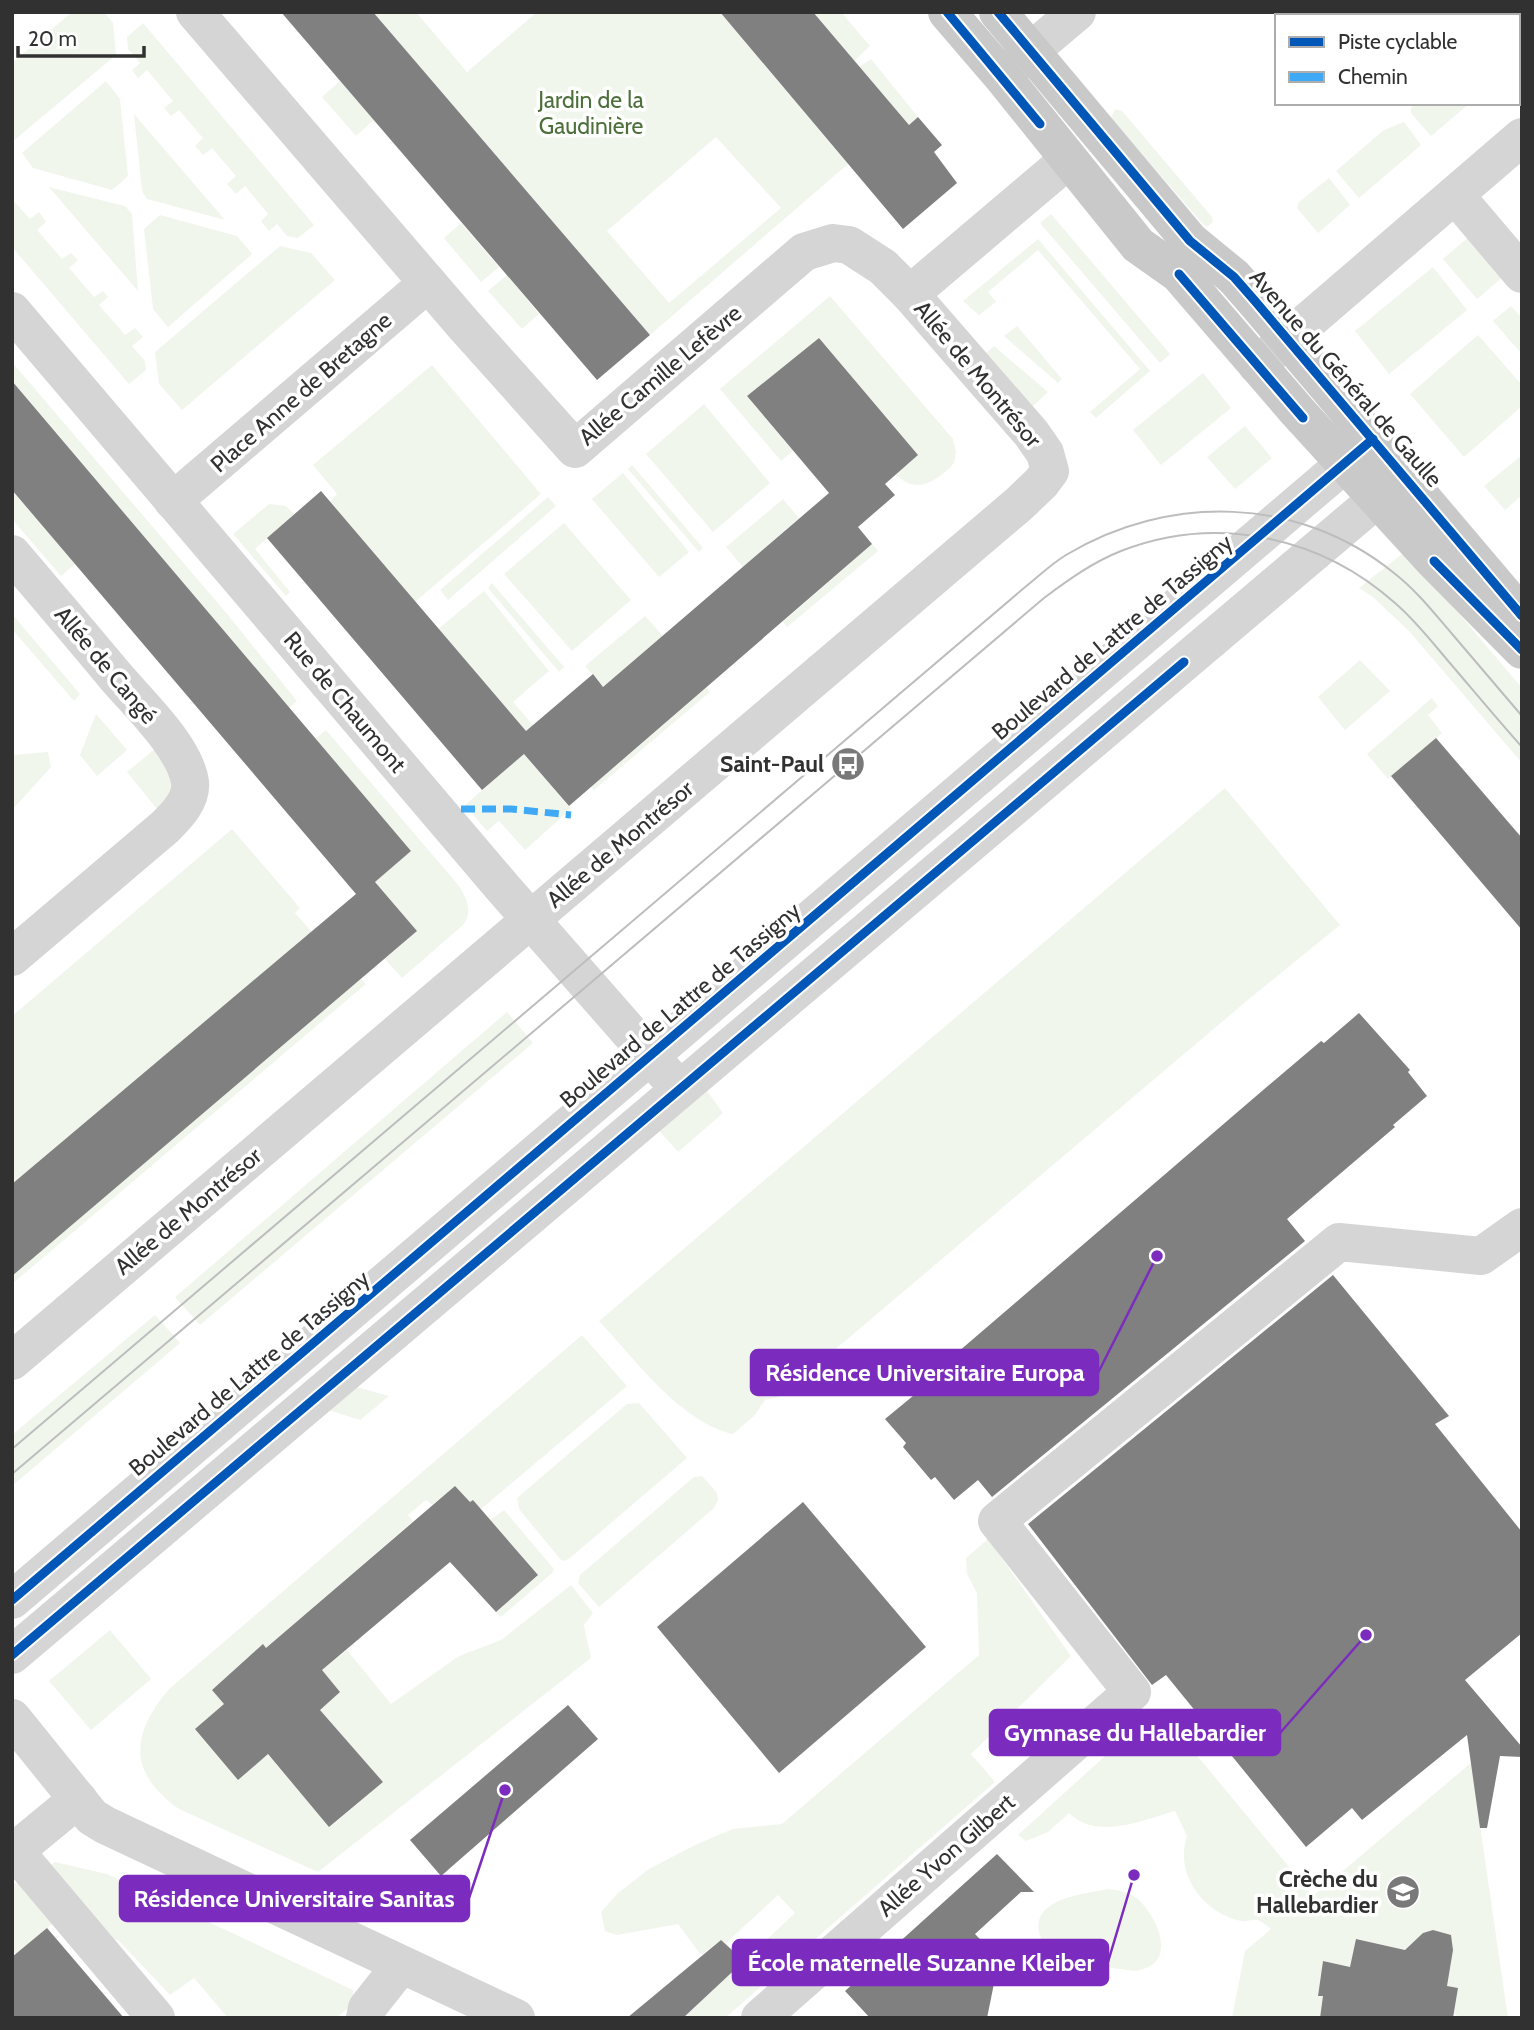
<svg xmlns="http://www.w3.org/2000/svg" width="1534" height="2030" font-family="Cabin,sans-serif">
	<rect width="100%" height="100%" fill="#fff"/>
	<g fill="#f1f6ed" fill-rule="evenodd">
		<polygon points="72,12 104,12 113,23 116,55 12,142 12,63"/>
		<path d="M 373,12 L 416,12 L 467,72 L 537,12 L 720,12 L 848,164 L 650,335 ZM 716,137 L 781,208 L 669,303 L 607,231 Z"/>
		<polygon points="816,12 841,12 870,46 854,61 814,14"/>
		<polygon points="143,23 314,225 298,238 287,236 277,224 269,231 261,221 268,214 245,186 236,194 227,184 236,176 212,148 203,155 195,146 203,138 179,110 171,116 164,108 173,101 147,70 138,78 132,70 140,63 128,49 127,37"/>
		<polygon points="871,59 918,117 909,125 859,67"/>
		<polygon points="106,81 120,99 128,176 112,190 33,168 22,153"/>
		<polygon points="340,81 374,120 356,136 322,97"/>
		<polygon points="1416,103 1470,103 1431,136 1411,113 1411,108"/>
		<polygon points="1115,109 1122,111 1212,217 1213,222 1207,227 1200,221 1111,118"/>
		<polygon points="134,114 225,220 147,199 142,191"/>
		<polygon points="1404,122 1421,145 1359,198 1336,171 1384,130"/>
		<polygon points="1329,178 1350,205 1318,233 1297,208 1299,202"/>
		<polygon points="49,187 125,206 132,214 138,291"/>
		<polygon points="12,199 30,219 39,212 46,222 37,230 62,259 71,253 78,260 69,268 94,297 103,291 108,297 99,305 125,335 135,328 143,337 132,346 145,361 146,370 129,384 12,247"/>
		<polygon points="1051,214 1170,354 1160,363 1040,223"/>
		<polygon points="160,215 237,236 252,254 168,327 153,309 144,229"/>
		<polygon points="461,223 499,267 481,282 444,238"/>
		<polygon points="1470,236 1504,276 1477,299 1443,259"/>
		<polygon points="1038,239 1150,371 1096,418 1090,412 1140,369 1038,250 988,292 996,302 979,315 963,301"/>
		<polygon points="280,246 311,253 335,280 182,410 159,384 155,352"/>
		<polygon points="1433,267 1467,310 1389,374 1355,331"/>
		<polygon points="507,275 539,314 522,329 488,291"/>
		<path d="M 830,296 L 953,439 L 956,452 L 954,463 C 938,481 915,496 896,474 L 918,455 L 819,338 L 747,396 L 793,451 L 781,461 L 720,389 Z"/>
		<polygon points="1511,306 1522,318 1522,354 1493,321"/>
		<polygon points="1017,326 1062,379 1058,383 1004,336"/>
		<polygon points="1478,335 1522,385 1522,406 1464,457 1410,394"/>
		<polygon points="994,346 1048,392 1030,409 984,355"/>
		<polygon points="12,362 228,615 297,701 289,708 12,381"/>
		<polygon points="432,365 541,494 415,602 330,502 337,494 313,465"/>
		<polygon points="1203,373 1231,408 1161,465 1133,430"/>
		<polygon points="704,404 770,483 713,532 646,454"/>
		<polygon points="1245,426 1272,458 1235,489 1207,457"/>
		<polygon points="1522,455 1522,495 1505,510 1484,486"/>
		<polygon points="632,465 703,548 699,552 628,469"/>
		<polygon points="623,473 689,552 659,577 592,499"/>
		<polygon points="12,490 75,564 61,576 12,519"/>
		<polygon points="548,497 556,506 448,600 440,590"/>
		<polygon points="783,499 799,518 743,567 726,547"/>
		<polygon points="269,504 286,506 294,514 255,549 290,592 286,596 233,534"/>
		<polygon points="564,523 631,600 572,651 504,574"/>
		<polygon points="872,544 878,551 787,627 783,622"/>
		<polygon points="1406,551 1522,688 1522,763 1409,631 1373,597 1359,588"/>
		<polygon points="492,583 564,667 559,672 488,588"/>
		<polygon points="484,591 549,671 513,702 544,738 537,745 438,629"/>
		<polygon points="12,614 80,694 74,701 12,629"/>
		<polygon points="645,616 663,636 603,687 585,666"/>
		<polygon points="1360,660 1390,691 1345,730 1318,697"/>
		<polygon points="706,688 710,692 594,790 591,787"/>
		<polygon points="1432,698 1438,706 1428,715 1442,733 1388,779 1367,754"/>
		<polygon points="96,714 127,750 97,776 80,755"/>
		<path d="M 326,730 L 459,886 C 467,899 473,912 463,925 L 402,978 L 385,959 L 417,931 L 375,882 L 411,851 L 315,739 Z"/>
		<polygon points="156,748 170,766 173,791 157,809 127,772"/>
		<polygon points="48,752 51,767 12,810 12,755"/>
		<polygon points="524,754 571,809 525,850 499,821 487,831 465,805"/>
		<path d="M 1225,788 L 1340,925 L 1249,999 L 779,1397 L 765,1400 L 755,1415 L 733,1434 C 681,1423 635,1359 599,1321 Z"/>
		<polygon points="232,829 300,908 295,913 312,932 12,1184 12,1016"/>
		<polygon points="361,979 366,984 12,1284 12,1275"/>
		<polygon points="507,1012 533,1043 200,1325 175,1297"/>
		<polygon points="704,1087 723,1113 678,1152 657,1128"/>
		<polygon points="155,1315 180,1343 12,1486 12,1435"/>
		<path d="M 582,1335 L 627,1386 L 481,1509 L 473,1500 L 470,1502 L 455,1486 L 432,1505 L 426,1500 L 408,1515 L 413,1521 L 287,1630 L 275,1659 L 263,1645 L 212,1690 L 330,1827 L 383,1782 L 320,1710 L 322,1670 L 347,1650 L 391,1704 L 459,1656 L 501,1640 L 571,1585 L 593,1613 L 584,1625 L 591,1658 L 318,1872 L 179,1809 C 127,1772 131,1734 169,1689 Z"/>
		<polygon points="353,1386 389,1396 360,1420 328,1410"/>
		<polygon points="639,1403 687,1458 570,1558 565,1561 561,1560 519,1509 517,1498 627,1404"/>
		<polygon points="702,1476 717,1493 718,1500 714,1508 599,1607 578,1583 580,1575 694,1477"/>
		<polygon points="504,1510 554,1569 552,1573 501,1617 496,1612 538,1575 490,1520"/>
		<polygon points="988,1539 1071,1656 971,1754 995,1782 725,2018 683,2018 795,1913 778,1895 725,1944 721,1940 701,1955 678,1924 617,1935 605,1931 601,1912 618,1893 649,1869 697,1844 733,1829 782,1824 979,1655 977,1593 967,1574 966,1558"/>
		<polygon points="110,1630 151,1679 91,1730 49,1681"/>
		<path d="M 1158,1708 L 1313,1896 L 1471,1763 L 1508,2018 L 1469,2018 L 1454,2015 L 1458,1988 L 1422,1982 C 1442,1967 1458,1964 1448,1936 L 1433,1930 L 1423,1933 L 1414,1952 L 1357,1939 L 1350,1967 L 1323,1961 L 1318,1995 L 1329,1997 L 1327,2011 L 1321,2011 L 1320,2018 L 1232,2018 L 1245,1951 L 1271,1929 C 1268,1927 1262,1921 1257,1920 C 1252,1919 1246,1922 1241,1921 C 1203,1913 1174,1874 1187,1836 L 1175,1811 C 1143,1820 1097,1841 1069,1813 L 1048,1832 L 1026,1841 L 1018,1835 Z"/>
		<polygon points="55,1862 107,1874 353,1990 353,2004 336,2018 228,2018 194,1978 170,1995 118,1940 96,1937 47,1867"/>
		<polygon points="15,1883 27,1886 63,1915 16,1954 12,1950 12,1884"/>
		<path d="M 1108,1889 C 1119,1890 1130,1892 1139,1900 C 1160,1921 1179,1967 1133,1971 C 1111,1967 1086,1966 1064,1959 C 1055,1956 1045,1948 1041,1938 C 1026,1899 1083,1894 1108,1889 Z"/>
	</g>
	<g fill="#808080">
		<polygon points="281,12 373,12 650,335 597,380"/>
		<polygon points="720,12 813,12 909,125 918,117 942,145 934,152 957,183 903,229"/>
		<polygon points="819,338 918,455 885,484 895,495 858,527 872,544 569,806 524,754 482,790 267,538 321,491 526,731 593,674 603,687 829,493 747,396"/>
		<polygon points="12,381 411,851 375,882 417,931 12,1276 12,1184 356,894 12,490"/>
		<polygon points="1436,738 1522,838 1522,930 1391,776"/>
		<polygon points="1359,1013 1410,1070 1408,1072 1427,1096 1393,1125 1395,1127 1287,1219 1305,1241 992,1497 978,1480 954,1500 935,1477 931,1480 903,1447 906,1443 885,1419 919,1391 916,1388 1269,1085 1321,1041 1324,1043"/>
		<polygon points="1333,1275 1449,1416 1435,1424 1522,1532 1522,1633 1465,1680 1522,1747 1522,1757 1500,1756 1487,1828 1480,1828 1467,1735 1362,1820 1352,1808 1306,1847 1166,1675 1152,1685 1028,1524"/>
		<polygon points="455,1486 470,1502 473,1500 538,1575 496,1612 450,1562 322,1670 340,1692 320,1710 383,1782 329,1827 268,1754 238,1780 195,1729 224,1704 212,1690 263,1644 266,1648"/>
		<polygon points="803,1502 926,1647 779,1773 657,1627"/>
		<polygon points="568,1705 598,1739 441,1876 410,1840"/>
		<polygon points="997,1854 1034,1892 1021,1892 975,1934 999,1959 987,2018 870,2018 845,1991"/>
		<polygon points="47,1928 124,2018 12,2018 12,1957"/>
		<polygon points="1433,1930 1451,1935 1453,1950 1447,1986 1458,1988 1453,2018 1320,2018 1323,1996 1318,1996 1323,1961 1350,1967 1356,1939 1405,1950 1423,1933"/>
		<polygon points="721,1940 744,1961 683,2018 627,2018"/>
	</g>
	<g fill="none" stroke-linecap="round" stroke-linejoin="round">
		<g stroke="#d5d5d5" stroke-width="38">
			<polyline points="1006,72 1077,12"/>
			<polyline points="1455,195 1522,274"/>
			<polyline points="910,294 1068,160"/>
			<polyline points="12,311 503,888 667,1075"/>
			<polyline points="1257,365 1522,137"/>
			<polyline points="173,501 428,283"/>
			<path d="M 12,554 C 47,595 82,636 116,677 C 138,703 185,747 190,782 C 192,800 177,815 165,827 L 12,957"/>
			<polyline points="12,1361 1019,504 1041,483 1050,471 1045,453 1031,433 910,294 883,267 849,245 833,243 804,252 575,449 464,325 195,12"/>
			<polyline points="12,1600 1369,443"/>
			<polyline points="12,1655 1403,477"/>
			<polyline points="12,1718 92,1817 105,1825 516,2018"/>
			<polyline points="78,1799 15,1851 156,2018"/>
			<polyline points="365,2018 367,2008 401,1965"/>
			<polyline points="760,2018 1132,1692 997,1521 1339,1242 1481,1256 1522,1227"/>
		</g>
		<g stroke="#c9c9c9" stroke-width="38">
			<polyline points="947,12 1002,76 1138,245 1179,274 1297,411 1434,561 1522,650"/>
			<polyline points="998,12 1190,241 1234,277 1255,301 1522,616"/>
		</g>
		<g stroke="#bdbdbd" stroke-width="2">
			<path d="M 12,1449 L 1024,588 C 1038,577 1051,564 1066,555 C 1170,493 1299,496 1394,573 C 1417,591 1434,613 1453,635 C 1476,662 1499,689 1522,716"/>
			<path d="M 12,1474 L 1044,598 C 1068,580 1093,562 1121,551 C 1216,514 1320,536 1395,603 C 1415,620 1432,642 1449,662 C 1473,690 1497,719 1522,747"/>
		</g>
		<polyline stroke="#3fa9f5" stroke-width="7" stroke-dasharray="14 7" stroke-linecap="butt" points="461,809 511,809 571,815"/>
		<g stroke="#fff" stroke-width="13">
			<g id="cycleway">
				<polyline points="947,12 1040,124"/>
				<polyline points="998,12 1190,241 1234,277 1255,301 1522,616"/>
				<polyline points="1179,274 1303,418"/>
				<polyline points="1434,561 1522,650"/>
				<polyline points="12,1600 1373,439"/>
				<polyline points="12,1655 1184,662"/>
			</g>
		</g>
		<use href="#cycleway" stroke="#0057b8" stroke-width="9"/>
	</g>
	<defs>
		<g id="bus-disc" transform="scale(1.75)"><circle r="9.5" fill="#797979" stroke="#fff"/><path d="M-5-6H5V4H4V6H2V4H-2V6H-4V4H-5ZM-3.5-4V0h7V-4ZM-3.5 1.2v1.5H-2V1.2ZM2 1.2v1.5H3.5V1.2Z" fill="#fff"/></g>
		<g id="school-disc" transform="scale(1.75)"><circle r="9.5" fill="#797979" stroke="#fff"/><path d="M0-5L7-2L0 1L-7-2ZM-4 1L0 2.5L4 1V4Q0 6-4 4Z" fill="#fff"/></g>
	</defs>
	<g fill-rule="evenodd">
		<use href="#bus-disc" x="848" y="764"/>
		<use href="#school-disc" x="1403" y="1892"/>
	</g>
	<g text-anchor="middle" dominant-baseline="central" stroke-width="7" stroke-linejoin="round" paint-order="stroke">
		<g font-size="23" fill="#4d703b" stroke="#fff">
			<text x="591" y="100">Jardin de la<tspan x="591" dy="26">Gaudinière</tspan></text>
		</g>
		<g font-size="23" fill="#313131" stroke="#fff">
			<text transform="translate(978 374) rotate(50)">Allée de Montrésor</text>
			<text transform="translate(660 375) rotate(-40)">Allée Camille Lefèvre</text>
			<text transform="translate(1346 378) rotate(49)">Avenue du Général de Gaulle</text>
			<text transform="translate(301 392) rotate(-41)">Place Anne de Bretagne</text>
			<text transform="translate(1112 637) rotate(-40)">Boulevard de Lattre de Tassigny</text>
			<text transform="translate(106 665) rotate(50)">Allée de Cangé</text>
			<text transform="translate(345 702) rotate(50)">Rue de Chaumont</text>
			<text transform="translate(620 844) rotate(-40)">Allée de Montrésor</text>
			<text transform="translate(680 1005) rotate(-40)">Boulevard de Lattre de Tassigny</text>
			<text transform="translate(188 1211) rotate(-40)">Allée de Montrésor</text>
			<text transform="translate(249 1373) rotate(-40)">Boulevard de Lattre de Tassigny</text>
			<text transform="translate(946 1855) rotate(-41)">Allée Yvon Gilbert</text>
		</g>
		<g font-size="23" font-weight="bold" fill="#313131" stroke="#fff" text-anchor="end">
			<text x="824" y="764">Saint-Paul</text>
			<text x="1378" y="1879">Crèche du<tspan x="1378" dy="26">Hallebardier</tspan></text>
		</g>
	</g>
	<path fill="none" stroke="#7b2cbf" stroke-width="2.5" d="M1157 1256L1098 1373M1366 1635L1280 1733M505 1790L469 1898M1134 1875L1108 1962"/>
	<g fill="#7b2cbf" stroke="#fff" stroke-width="2.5">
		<circle cx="1157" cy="1256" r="7"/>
		<circle cx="1366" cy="1635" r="7"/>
		<circle cx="505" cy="1790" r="7"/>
		<circle cx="1134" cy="1875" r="7"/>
	</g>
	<g fill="#7b2cbf" stroke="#7b2cbf" stroke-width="2.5">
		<rect x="751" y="1350" width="347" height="45" rx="7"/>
		<rect x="990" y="1710" width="290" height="45" rx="7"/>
		<rect x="120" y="1876" width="349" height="45" rx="7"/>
		<rect x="733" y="1940" width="375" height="45" rx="7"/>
	</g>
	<g font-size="24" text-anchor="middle" font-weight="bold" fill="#fff">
		<text x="925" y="1381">Résidence Universitaire Europa</text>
		<text x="1135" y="1741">Gymnase du Hallebardier</text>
		<text x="294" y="1907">Résidence Universitaire Sanitas</text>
		<text x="921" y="1971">École maternelle Suzanne Kleiber</text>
	</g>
	<rect width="1534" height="2030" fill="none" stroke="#313131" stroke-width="28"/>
	<rect x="1275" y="14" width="245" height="91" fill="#ffffff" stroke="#adadad" stroke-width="2"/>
	<rect x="1289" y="37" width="35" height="10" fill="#0057b8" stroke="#adadad" stroke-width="2"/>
	<text x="1338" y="49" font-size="21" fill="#313131">Piste cyclable</text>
	<rect x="1289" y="72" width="35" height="10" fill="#3fa9f5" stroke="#adadad" stroke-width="2"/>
	<text x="1338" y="84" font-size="21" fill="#313131">Chemin</text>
	<path d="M18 46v10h126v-10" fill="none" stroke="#313131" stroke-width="3.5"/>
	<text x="28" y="46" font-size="21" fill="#313131" stroke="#ffffff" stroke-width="5" paint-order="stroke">20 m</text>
</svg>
